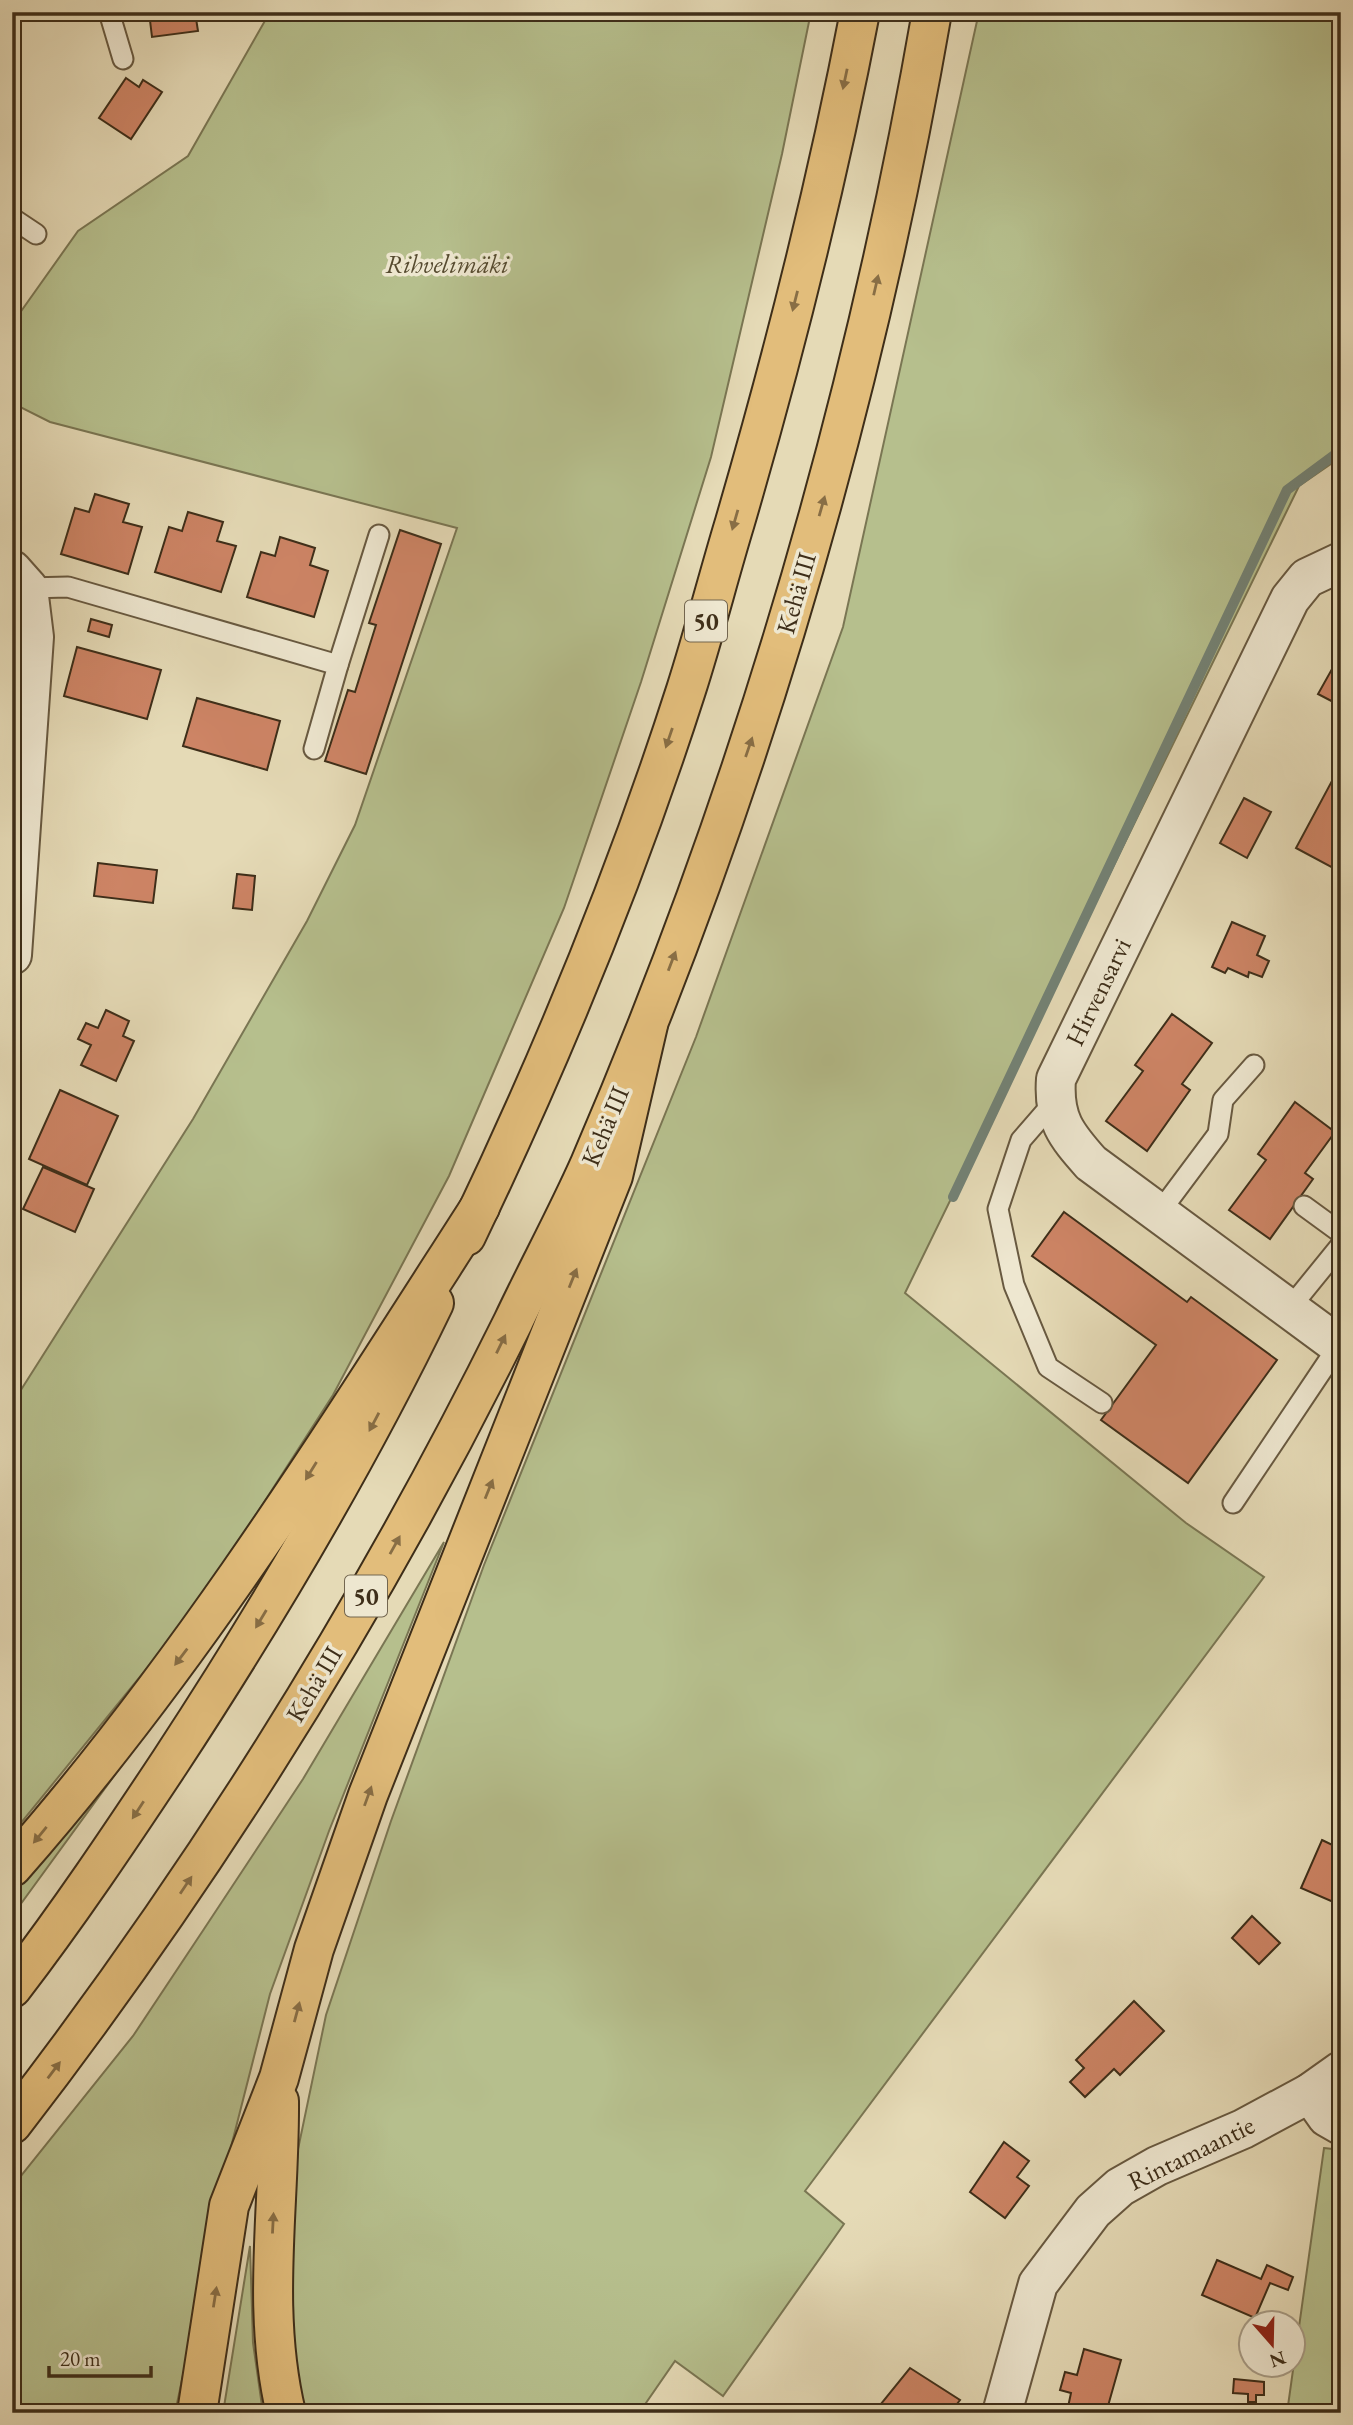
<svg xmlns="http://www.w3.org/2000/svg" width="1353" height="2425" font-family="'EB Garamond',serif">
	<rect width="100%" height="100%" fill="#e5dab6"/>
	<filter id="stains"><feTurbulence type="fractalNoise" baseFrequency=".00286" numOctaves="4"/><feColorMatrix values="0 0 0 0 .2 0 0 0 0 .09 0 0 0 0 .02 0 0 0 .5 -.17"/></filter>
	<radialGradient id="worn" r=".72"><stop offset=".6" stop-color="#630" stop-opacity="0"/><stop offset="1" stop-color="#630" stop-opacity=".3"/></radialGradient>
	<g fill="#b6bf8d" stroke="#7a7653" stroke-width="2">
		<polygon points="270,12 811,12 782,154 711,457 641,682 564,908 449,1176 333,1395 196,1608 12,1834 12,1404 193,1119 307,921 355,825 457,528 50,422 12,403 12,324 78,231 188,156"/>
		<polygon points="979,12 1341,12 1341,457 1299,486 905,1293 1186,1523 1264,1577 805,2191 844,2224 723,2396 675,2361 639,2413 302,2413 289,2323 292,2178 326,2015 391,1821 484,1565 696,1037 843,627"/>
		<polygon points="444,1542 329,1831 270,1994 232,2143 175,2413 12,2413 12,2187 133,2036 204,1929 303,1779"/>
		<polygon points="154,1721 12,1916 12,1895"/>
		<polygon points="1324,2148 1341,2150 1341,2413 1287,2413"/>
		<polygon points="250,2246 253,2343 263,2413 223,2413"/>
	</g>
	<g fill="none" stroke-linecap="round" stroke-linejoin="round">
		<polyline stroke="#738275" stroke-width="10" points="953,1197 1287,490 1341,450"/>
	</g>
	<g fill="#cd8465" stroke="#3e2e19" stroke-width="2">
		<polygon points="149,12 195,12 198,31 152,37"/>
		<polygon points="126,78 139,87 143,80 162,92 131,139 99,118"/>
		<polygon points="95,494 129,504 123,522 142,527 128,574 61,554 75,508 89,512"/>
		<polygon points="188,512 223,522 217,541 236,546 221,592 155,572 169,527 182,531"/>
		<polygon points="400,530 441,544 366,774 325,761 348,690 355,692 376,625 369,623"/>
		<polygon points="280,537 315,548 310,565 328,571 314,617 247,597 261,552 275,556"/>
		<polygon points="91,619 112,625 109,637 88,631"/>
		<polygon points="77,647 161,670 147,719 64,696"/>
		<polygon points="1341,653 1341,706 1318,694"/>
		<polygon points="197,698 280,721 267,770 183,746"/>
		<polygon points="1333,779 1341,783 1341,859 1335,869 1296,848"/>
		<polygon points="1244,798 1271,812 1247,858 1220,843"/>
		<polygon points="98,863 157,870 153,903 94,896"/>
		<polygon points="237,874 255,876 252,910 233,908"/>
		<polygon points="1232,922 1265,936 1257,955 1269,961 1262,977 1249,972 1248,977 1228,968 1225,973 1212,967"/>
		<polygon points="106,1010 129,1021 123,1036 134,1041 116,1081 81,1065 91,1045 78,1039 86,1023 98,1028"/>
		<polygon points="1172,1014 1212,1043 1182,1084 1190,1090 1147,1151 1106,1121 1143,1071 1135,1065"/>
		<polygon points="60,1090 118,1116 87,1185 29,1159"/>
		<polygon points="1295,1102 1335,1132 1305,1173 1313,1179 1270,1239 1229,1210 1266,1160 1258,1154"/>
		<polygon points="43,1167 94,1189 75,1232 23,1209"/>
		<polygon points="1064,1212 1187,1302 1191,1297 1277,1360 1188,1483 1101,1420 1156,1345 1032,1256"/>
		<polygon points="1322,1840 1341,1849 1338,1904 1301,1888"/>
		<polygon points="1252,1916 1280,1943 1259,1964 1232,1938"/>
		<polygon points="1134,2001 1164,2031 1120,2075 1114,2069 1085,2097 1070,2082 1084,2068 1076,2060"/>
		<polygon points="1004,2142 1029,2161 1017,2177 1029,2186 1005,2218 970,2192"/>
		<polygon points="1217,2260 1261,2279 1267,2265 1293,2277 1288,2290 1270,2283 1255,2318 1202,2295"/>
		<polygon points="1084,2349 1121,2360 1106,2413 1088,2413 1068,2407 1071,2393 1060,2390 1065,2372 1077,2375"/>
		<polygon points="910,2368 960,2400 950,2413 876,2410"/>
		<polygon points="1234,2379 1264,2382 1264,2395 1256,2395 1256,2402 1248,2402 1248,2394 1233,2393"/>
	</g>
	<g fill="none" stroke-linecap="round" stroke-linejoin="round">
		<g stroke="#685940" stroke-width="23">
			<g id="service">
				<polyline points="109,12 123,59"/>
				<polyline points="12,218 36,234"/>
				<polyline points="28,588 68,587 338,665 314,749"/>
				<polyline points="338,665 379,535"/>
				<polyline points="1054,1102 1021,1140 998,1209 1014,1285 1048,1367 1102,1403"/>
				<polyline points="1304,1206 1341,1233"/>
				<polyline points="1159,1213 1218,1134 1223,1100 1254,1065"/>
				<polyline points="1289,1309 1341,1245"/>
				<polyline points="1233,1503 1339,1345"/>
			</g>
		</g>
		<g stroke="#685940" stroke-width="42">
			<g id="minor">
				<path d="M 1341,562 L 1307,578 L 1290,599 L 1056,1079 C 1053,1119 1066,1135 1091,1163 L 1341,1347"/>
				<polyline points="12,570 28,588 34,637 12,955"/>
				<polyline points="1310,2093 1327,2117 1341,2125"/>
				<polyline points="1002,2413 1038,2284 1093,2211 1120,2187 1157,2166 1243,2129 1310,2093 1341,2071"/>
			</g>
		</g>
		<g stroke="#3e2e19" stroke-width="42">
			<g id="trunk">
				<path d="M 466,1236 C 551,1059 626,877 686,690 C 704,634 718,578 735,522 C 784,354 827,184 860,12"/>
				<path d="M 12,1988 C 68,1915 119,1839 170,1762 C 267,1614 357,1463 434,1303"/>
				<path d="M 12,2124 C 205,1874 373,1605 513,1322 C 538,1269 566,1218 590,1164 C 749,795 863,408 932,12"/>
			</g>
		</g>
		<g stroke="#3e2e19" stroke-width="42">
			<g id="motorway">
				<path d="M 12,1867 C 191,1664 334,1434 480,1207"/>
				<path d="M 279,2101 C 280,2205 261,2309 286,2413"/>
				<polyline points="197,2413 229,2206 279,2078 314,1949 368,1795 613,1176 648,1025"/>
			</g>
		</g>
		<use href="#service" stroke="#eee7d0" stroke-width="19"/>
		<use href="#minor" stroke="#eee7d0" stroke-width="38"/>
		<use href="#trunk" stroke="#e2bd7b" stroke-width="38"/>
		<use href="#motorway" stroke="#e2bd7b" stroke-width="38"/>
	</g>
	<defs><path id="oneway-solid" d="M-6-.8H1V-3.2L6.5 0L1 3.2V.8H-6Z" transform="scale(1.75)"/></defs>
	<g fill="#886e45">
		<use href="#oneway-solid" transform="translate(845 79) rotate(102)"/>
		<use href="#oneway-solid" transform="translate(876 285) rotate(-77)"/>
		<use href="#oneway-solid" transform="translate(795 301) rotate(104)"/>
		<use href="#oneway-solid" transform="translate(822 506) rotate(-74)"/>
		<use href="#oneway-solid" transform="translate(735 520) rotate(106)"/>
		<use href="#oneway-solid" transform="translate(669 738) rotate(109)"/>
		<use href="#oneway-solid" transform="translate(749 747) rotate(-71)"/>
		<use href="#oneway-solid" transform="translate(672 961) rotate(-69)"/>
		<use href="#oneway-solid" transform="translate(573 1278) rotate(-68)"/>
		<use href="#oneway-solid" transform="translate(501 1344) rotate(-64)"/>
		<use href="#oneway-solid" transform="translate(374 1422) rotate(118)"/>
		<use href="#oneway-solid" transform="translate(311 1471) rotate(122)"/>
		<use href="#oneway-solid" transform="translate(489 1489) rotate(-68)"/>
		<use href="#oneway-solid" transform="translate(395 1545) rotate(-61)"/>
		<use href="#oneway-solid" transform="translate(261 1619) rotate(121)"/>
		<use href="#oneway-solid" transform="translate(181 1657) rotate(127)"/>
		<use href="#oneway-solid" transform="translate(368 1796) rotate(-70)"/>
		<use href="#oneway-solid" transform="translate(138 1810) rotate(123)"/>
		<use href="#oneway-solid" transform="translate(40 1835) rotate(129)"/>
		<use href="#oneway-solid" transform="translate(186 1885) rotate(-56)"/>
		<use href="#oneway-solid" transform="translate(297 2012) rotate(-75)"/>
		<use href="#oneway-solid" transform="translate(54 2070) rotate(-53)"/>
		<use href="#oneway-solid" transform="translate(273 2223) rotate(-87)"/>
		<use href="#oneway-solid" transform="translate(215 2297) rotate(-81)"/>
	</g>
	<g text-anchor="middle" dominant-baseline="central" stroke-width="7" stroke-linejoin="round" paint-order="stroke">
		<g fill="#eee7d0" stroke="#736650" stroke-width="2">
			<rect x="685" y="600.5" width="42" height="41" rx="5"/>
			<rect x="345" y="1575.5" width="42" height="41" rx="5"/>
		</g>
		<g font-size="24" font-weight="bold" fill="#3e2e19">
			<text x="706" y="621">50</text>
			<text x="366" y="1596">50</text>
		</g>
		<g font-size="26" font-style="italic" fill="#564b30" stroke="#eee7d0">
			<text x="447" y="264">Rihvelimäki</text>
		</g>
		<g font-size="26" fill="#3e2e19" stroke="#eee7d0">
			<text transform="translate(796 593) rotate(-74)">Kehä III</text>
			<text transform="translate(1098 992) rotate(-64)">Hirvensarvi</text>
			<text transform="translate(605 1126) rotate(-67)">Kehä III</text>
			<text transform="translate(314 1684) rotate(-59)">Kehä III</text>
			<text transform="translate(1191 2153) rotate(-26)">Rintamaantie</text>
		</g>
	</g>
	<rect width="1353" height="2425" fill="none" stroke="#e5dab6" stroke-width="42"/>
	<rect x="14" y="14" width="1325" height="2397" fill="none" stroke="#3e2e19" stroke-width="3.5"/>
	<rect x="21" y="21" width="1311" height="2383" fill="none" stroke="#3e2e19" stroke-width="2"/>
	<g transform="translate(1272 2344) rotate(160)"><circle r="33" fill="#eee7d0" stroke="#a89d87" stroke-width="2"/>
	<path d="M0-5L12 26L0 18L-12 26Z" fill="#8f2418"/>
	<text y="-10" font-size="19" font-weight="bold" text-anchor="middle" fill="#3e2e19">N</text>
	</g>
	<path d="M49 2366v10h102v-10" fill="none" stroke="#3e2e19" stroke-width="3.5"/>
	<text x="60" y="2366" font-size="21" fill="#3e2e19" stroke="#eee7d0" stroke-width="5" paint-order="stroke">20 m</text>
	<rect width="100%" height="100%" filter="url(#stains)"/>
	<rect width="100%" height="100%" fill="url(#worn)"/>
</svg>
